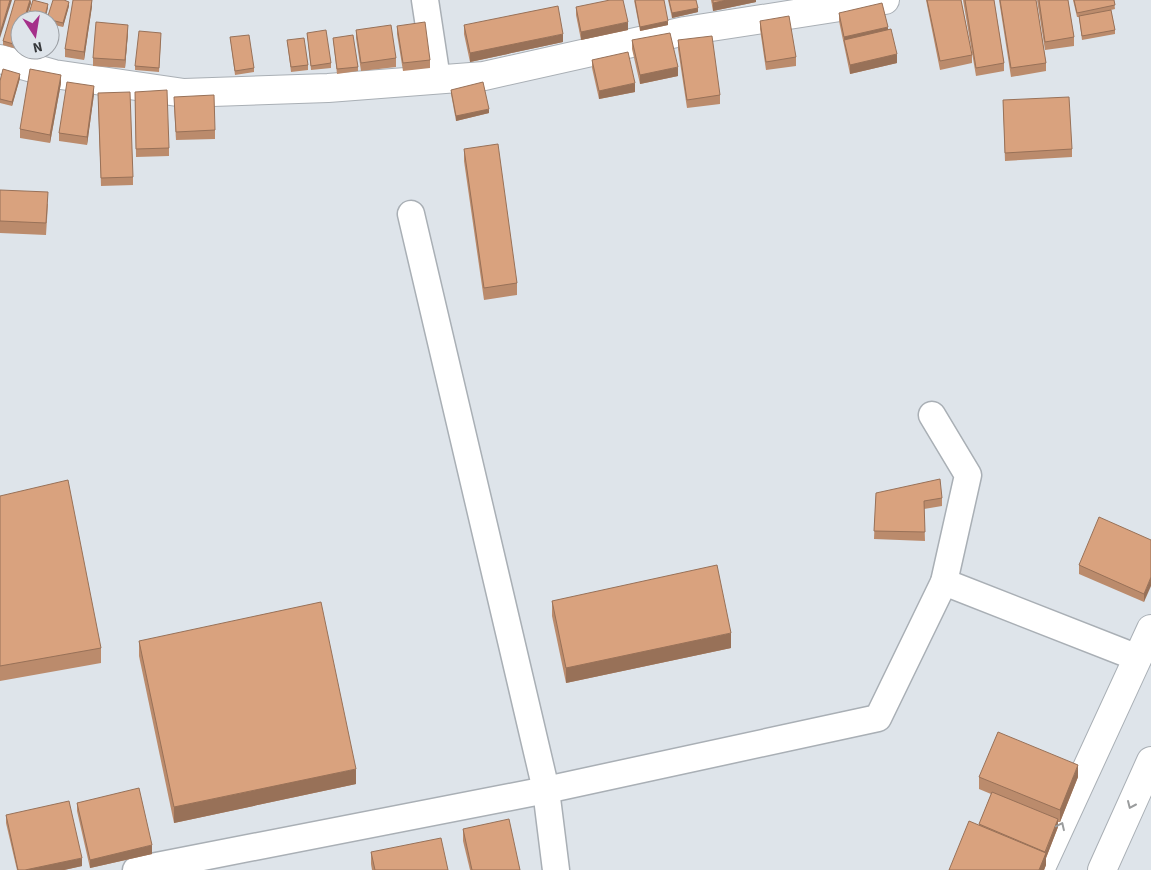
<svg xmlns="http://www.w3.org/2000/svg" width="1151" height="870" font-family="'Source Sans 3',sans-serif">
	<rect width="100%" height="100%" fill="#dee4ea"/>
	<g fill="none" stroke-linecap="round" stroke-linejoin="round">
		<g stroke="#a9afb5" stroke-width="29">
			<g id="minor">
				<polyline points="425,0 437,79"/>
				<polyline points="411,214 546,790 556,870"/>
				<polyline points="944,582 1138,658"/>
				<polyline points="136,870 546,790 878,718 944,582 968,475 932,415"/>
			</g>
		</g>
		<g stroke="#a9afb5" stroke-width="30">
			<g id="tertiary">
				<polyline points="0,59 54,74 184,93 328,88 484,76 685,31 885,0"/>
				<polyline points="1040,870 1151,629"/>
				<polyline points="1102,870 1151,761"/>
			</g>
		</g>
		<use href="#minor" stroke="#fff" stroke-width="26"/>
		<use href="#tertiary" stroke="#fff" stroke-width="28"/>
	</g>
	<g fill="#bb8b6c">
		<polygon points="31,0 31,3 17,49 3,45 3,41"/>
		<polygon points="634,0 668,25 640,31"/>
		<polygon points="668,0 696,0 698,12 672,18"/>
		<polygon points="711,0 756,0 756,2 713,11"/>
		<polygon points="926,0 961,0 972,55 972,63 940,70"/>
		<polygon points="963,0 994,0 1004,63 1004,71 976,76"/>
		<polygon points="999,0 1036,0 1046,63 1046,71 1011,77"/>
		<polygon points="1037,0 1068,0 1074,37 1074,46 1045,50"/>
		<polygon points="1073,0 1114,0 1115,9 1111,10 1115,30 1115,34 1082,40 1079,17 1077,17"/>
		<polygon points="69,6 63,27 50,24 50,20 47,20 47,19"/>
		<polygon points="92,6 84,60 65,57 65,49"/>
		<polygon points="576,7 628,30 581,40 576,15"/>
		<polygon points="839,13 888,30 897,63 850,74 839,21"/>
		<polygon points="760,21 796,57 796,66 766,70 760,29"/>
		<polygon points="464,25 563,42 470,62 464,34"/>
		<polygon points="397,26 430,60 430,68 403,71 397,34"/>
		<polygon points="356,30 396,58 396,67 361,71 356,38"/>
		<polygon points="128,33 125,68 93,66 93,58"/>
		<polygon points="307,33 331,63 331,68 311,70"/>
		<polygon points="230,37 254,68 254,72 235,75"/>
		<polygon points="161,38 159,72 135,70 135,66"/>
		<polygon points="333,38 358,67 358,71 337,74"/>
		<polygon points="287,40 308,65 308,70 291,72"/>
		<polygon points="632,40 678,76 640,84 632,49"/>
		<polygon points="678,40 720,95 720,104 687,108 678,49"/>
		<polygon points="592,60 635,92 599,99 592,68"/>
		<polygon points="20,78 12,106 0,103 0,81"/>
		<polygon points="61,83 50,143 20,138 20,129"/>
		<polygon points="451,90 489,113 456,121 451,94"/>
		<polygon points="135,92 169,148 169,156 136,157"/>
		<polygon points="94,94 87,145 59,141 59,133"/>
		<polygon points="1003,100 1072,149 1072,157 1005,161"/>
		<polygon points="98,101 133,177 133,185 101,186"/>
		<polygon points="174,105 215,130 215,139 176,140"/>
		<polygon points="464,149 517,283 517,295 484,300 464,161"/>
		<polygon points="0,190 48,204 46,235 0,233"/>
		<polygon points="876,493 942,498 942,506 924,509 925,541 874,539"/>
		<polygon points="0,496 101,648 101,663 0,681"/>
		<polygon points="1151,540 1144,602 1079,574 1079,565"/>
		<polygon points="552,601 731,648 566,683 552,616"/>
		<polygon points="139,641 356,784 174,823 139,656"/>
		<polygon points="979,777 1078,777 1060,822 1058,822 1058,827 1046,858 1046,865 1044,870 949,870 979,825 991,794 979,789"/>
		<polygon points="77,803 152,854 90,868 77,811"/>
		<polygon points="6,815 82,866 64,870 17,870 6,823"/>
		<polygon points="463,829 520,870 470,870 463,841"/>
		<polygon points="371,852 448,870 372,870 371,864"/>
	</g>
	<g fill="#987158">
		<polygon points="10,0 12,0 0,38 0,33"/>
		<polygon points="30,0 31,3 25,20 24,20"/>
		<polygon points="92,0 92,6 84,60 84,52"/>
		<polygon points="727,0 756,0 756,2 713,11 713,3"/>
		<polygon points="69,2 69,6 63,27 63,23"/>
		<polygon points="48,4 48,8 45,20 44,20"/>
		<polygon points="698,8 698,12 672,18 672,13"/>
		<polygon points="668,21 668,25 640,31 640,27"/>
		<polygon points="628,22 628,30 581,40 581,32"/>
		<polygon points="128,25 128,33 125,68 125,60"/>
		<polygon points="888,27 888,35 844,40 844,45 844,37"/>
		<polygon points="20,33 20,38 17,49 17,45"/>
		<polygon points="563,34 563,42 470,62 470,53"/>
		<polygon points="897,54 897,63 850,74 850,65"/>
		<polygon points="678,67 678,76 640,84 640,75"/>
		<polygon points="20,74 20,78 12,106 12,102"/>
		<polygon points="61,75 61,83 50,143 50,135"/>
		<polygon points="635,83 635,92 599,99 599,91"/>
		<polygon points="94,86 94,94 87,145 87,137"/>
		<polygon points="489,109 489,113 456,121 456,116"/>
		<polygon points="1151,577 1151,586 1144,602 1144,594"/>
		<polygon points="731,633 731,648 566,683 566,668"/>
		<polygon points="1078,765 1078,777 1060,822 1060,810"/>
		<polygon points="356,769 356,784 174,823 174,807"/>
		<polygon points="1058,819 1058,827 1046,858 1046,865 1044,870 1039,870"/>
		<polygon points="152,845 152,854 90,868 90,860"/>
		<polygon points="82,858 82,866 64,870 25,870"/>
	</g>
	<g fill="#d9a27e" stroke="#987158">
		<polygon points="0,0 10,0 0,33"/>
		<polygon points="15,0 30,0 24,20 20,20 20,33 17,45 3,41"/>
		<polygon points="33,0 48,4 44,20 27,20"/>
		<polygon points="53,0 64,0 69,2 63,23 47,19"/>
		<polygon points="73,0 92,0 84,52 65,49"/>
		<polygon points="610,0 623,0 628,22 581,32 576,7"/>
		<polygon points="635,0 664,0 668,21 640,27"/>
		<polygon points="669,0 696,0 698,8 672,13"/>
		<polygon points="713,0 727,0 713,3"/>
		<polygon points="927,0 961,0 972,55 940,61"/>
		<polygon points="965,0 994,0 1004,63 976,68"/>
		<polygon points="1000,0 1036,0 1046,63 1011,68"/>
		<polygon points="1039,0 1068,0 1074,37 1045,42"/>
		<polygon points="1074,0 1114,0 1115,5 1077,13"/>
		<polygon points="882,3 888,27 844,37 839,13"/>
		<polygon points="558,6 563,34 470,53 464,25"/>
		<polygon points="1111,10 1115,30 1082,36 1079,16"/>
		<polygon points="789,16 796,57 766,62 760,21"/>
		<polygon points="96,22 128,25 125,60 93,58"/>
		<polygon points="425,22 430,60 403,63 397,26"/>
		<polygon points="391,25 396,58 361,63 356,30"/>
		<polygon points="891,29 897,54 850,65 844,40"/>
		<polygon points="326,30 331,63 311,66 307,33"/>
		<polygon points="139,31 161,33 159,68 135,66"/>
		<polygon points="670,33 678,67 640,75 632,40"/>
		<polygon points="249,35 254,68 235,71 230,37"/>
		<polygon points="353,35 358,67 337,69 333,38"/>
		<polygon points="712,36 720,95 687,100 678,40"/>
		<polygon points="304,38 308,65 291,67 287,40"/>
		<polygon points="628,52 635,83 599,91 592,60"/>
		<polygon points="3,69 20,74 12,102 0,99 0,81"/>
		<polygon points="30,69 61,75 50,135 20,129"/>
		<polygon points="67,82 94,86 87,137 59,133"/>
		<polygon points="483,82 489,109 456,116 451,90"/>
		<polygon points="167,90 169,148 136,149 135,92"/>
		<polygon points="130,92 133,177 101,178 98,93"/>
		<polygon points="214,95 215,130 176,132 174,97"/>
		<polygon points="1069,97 1072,149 1005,153 1003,100"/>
		<polygon points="498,144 517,283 484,288 464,149"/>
		<polygon points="0,190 48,192 46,223 0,221"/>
		<polygon points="940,479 942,498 924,501 925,532 874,531 876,493"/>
		<polygon points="68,480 101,648 0,666 0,496"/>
		<polygon points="1099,517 1151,540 1151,577 1144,594 1079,565"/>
		<polygon points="717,565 731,633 566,668 552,601"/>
		<polygon points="321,602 356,769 174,807 139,641"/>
		<polygon points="998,732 1078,765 1060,810 979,777"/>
		<polygon points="139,788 152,845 90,860 77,803"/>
		<polygon points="992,792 1058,819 1045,852 979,824"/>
		<polygon points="69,801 82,858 25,870 18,870 6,815"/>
		<polygon points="509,819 520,870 472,870 463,829"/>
		<polygon points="969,821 1046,853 1039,870 949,870"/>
		<polygon points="441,838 448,870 375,870 371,852"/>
	</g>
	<defs><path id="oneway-chevron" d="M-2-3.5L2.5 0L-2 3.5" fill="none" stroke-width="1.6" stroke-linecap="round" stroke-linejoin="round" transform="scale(1.25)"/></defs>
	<g stroke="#9a9c9d">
		<use href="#oneway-chevron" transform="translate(1131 805) rotate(114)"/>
		<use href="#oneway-chevron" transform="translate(1061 826) rotate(-65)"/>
	</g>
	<g transform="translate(35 35) rotate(168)"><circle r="24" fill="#dee4ea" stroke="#9b9fa4"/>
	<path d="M0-4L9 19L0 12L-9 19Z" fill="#a5308a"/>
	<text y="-8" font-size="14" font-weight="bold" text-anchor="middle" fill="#36383b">N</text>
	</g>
</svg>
